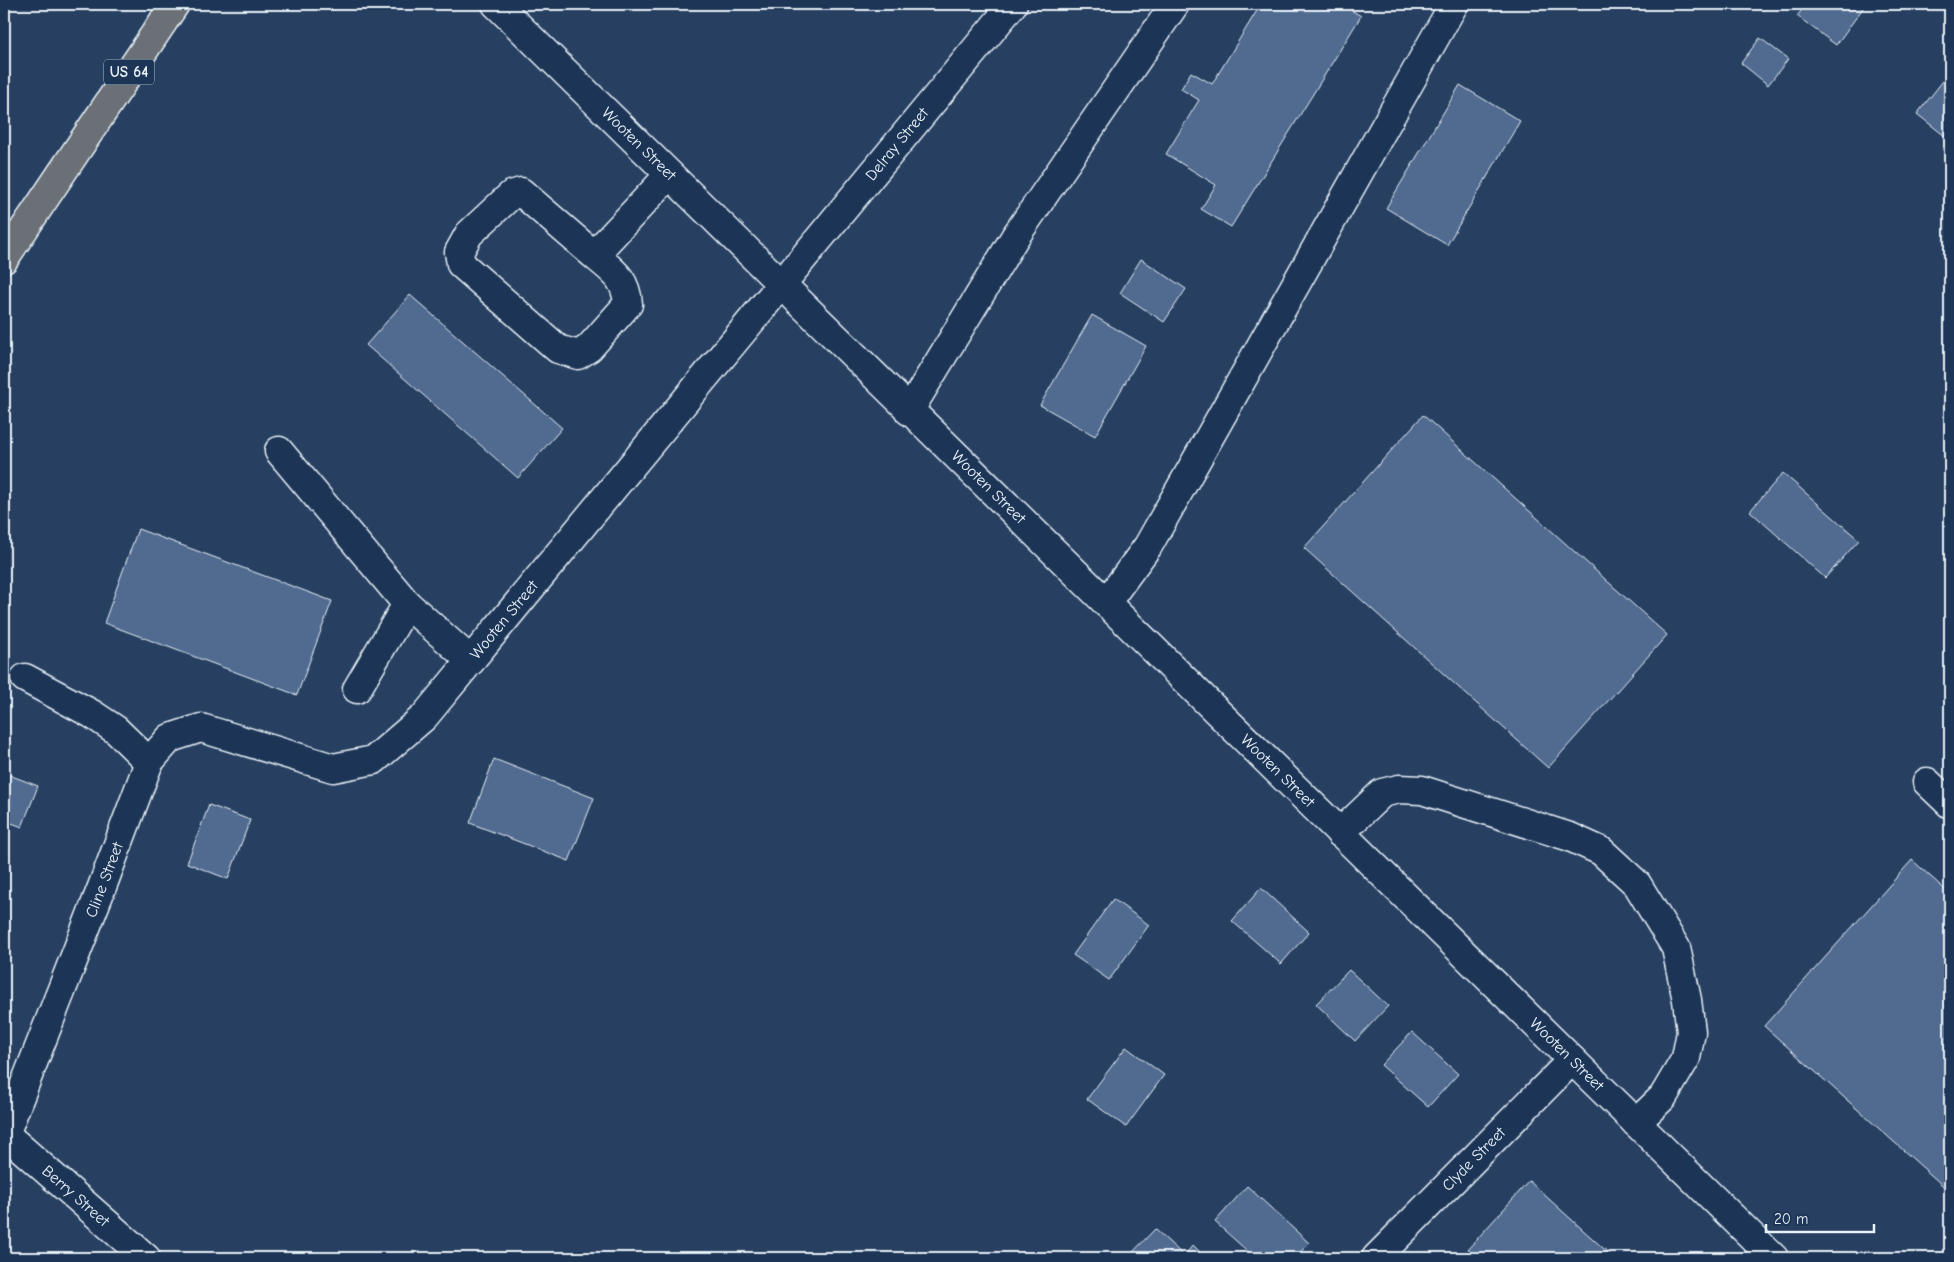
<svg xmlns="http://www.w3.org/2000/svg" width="1954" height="1262" font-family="'Comic Neue',sans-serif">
	<rect width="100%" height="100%" fill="#274062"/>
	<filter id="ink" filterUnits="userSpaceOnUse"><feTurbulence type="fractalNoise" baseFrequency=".02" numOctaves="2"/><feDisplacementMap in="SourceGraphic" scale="10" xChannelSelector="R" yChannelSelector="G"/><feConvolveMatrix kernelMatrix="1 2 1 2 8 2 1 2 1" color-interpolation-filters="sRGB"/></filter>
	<g filter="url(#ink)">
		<g fill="#516a90" stroke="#e8f1f8">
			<polygon points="1261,4 1341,4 1361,16 1231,227 1201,209 1216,185 1166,154 1199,100 1181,89 1191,72 1212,84"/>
			<polygon points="1807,4 1866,4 1836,45 1797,16"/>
			<polygon points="1760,38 1788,59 1768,85 1741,63"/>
			<polygon points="1950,72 1950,140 1917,114"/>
			<polygon points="1460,85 1520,121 1447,245 1386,208"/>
			<polygon points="1141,259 1186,289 1164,322 1120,293"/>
			<polygon points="410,295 562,428 518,478 366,345"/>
			<polygon points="1092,315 1146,346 1095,436 1040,405"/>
			<polygon points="1423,415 1667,635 1548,768 1304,548"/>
			<polygon points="1783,473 1859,540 1825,578 1750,511"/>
			<polygon points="138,529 332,601 297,695 104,623"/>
			<polygon points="494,759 594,798 569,861 470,823"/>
			<polygon points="4,773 38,786 22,827 4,820"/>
			<polygon points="209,805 250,820 228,879 187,863"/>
			<polygon points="1912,860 1950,894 1950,1192 1764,1026"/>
			<polygon points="1261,888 1309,932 1281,964 1232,921"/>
			<polygon points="1113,899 1149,925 1109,980 1073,955"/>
			<polygon points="1349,970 1388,1006 1355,1041 1316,1004"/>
			<polygon points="1412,1032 1458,1074 1428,1107 1381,1065"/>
			<polygon points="1126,1047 1164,1075 1126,1127 1087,1099"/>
			<polygon points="1529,1181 1614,1258 1478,1258 1468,1249"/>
			<polygon points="1247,1186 1309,1243 1295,1258 1255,1258 1215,1222"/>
			<polygon points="1155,1229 1184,1256 1193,1245 1206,1258 1137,1258 1132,1253"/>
		</g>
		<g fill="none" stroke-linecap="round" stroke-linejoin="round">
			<g stroke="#e8f1f8" stroke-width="31">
				<g id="minor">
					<path id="s1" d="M 496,4 L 1774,1258"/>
					<path d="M 594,255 C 613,271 626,278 628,304 L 589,348 L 578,355 L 558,349 L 461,264 L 459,252 L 469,234 L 511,195 L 521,192 L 594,255 L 669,175"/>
					<polyline points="909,411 1015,237 1175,4"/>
					<polyline points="279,451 407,604 471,661"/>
					<polyline points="1106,603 1148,546 1454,4"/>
					<polyline points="25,678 92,714 116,730 149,762"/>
					<polyline points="357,689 407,604"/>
					<polyline points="1927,782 1950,804"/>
					<polyline points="1340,833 1382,793 1399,789 1422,790 1570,837 1601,851 1637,884 1676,948 1687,1000 1691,1032 1686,1058 1663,1097 1636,1123"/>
					<path id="s2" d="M 5,1134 L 146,1258"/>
					<path id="s3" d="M 4,1137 L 102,887 L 149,762 L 170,738 L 201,728 L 333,768 L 374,760 L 424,717 L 1013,4"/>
					<path id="s4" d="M 1376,1258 L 1572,1060"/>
				</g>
			</g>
			<g stroke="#e8f1f8" stroke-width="31">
				<polyline id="highway" points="4,259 175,4"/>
			</g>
			<use href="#minor" stroke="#1d3557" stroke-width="28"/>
			<use href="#highway" stroke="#6b6f75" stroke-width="28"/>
		</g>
	</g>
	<g text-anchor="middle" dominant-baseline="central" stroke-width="4.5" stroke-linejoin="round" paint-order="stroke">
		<rect fill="#1d3557" stroke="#abb9c8" stroke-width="1" x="104" y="59.5" width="50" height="25" rx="4"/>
		<g font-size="15" font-weight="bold" fill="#e8f1f8">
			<text x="129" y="72">US 64</text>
		</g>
		<g font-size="16" fill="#e8f1f8" stroke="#1d3557">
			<text stroke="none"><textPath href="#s1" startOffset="200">Wooten Street</textPath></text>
			<text stroke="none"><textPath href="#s3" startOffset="1455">Delray Street</textPath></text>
			<text stroke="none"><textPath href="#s1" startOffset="690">Wooten Street</textPath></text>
			<text stroke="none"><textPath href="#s3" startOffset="838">Wooten Street</textPath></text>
			<text stroke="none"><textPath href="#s1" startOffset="1095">Wooten Street</textPath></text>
			<text stroke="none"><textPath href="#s3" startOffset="276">Cline Street</textPath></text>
			<text stroke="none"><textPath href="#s1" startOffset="1500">Wooten Street</textPath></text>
			<text stroke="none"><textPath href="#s4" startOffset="139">Clyde Street</textPath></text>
			<text stroke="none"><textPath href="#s2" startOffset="94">Berry Street</textPath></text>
		</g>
	</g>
	<rect width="1954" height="1262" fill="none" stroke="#1d3557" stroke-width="20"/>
	<rect x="10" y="10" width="1934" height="1242" fill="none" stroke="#e8f1f8" stroke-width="2" filter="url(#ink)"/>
	<path d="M1766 1224v8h108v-8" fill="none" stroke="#e8f1f8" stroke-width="2.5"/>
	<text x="1774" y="1224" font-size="15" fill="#e8f1f8" stroke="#1d3557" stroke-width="4" paint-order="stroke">20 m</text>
</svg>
